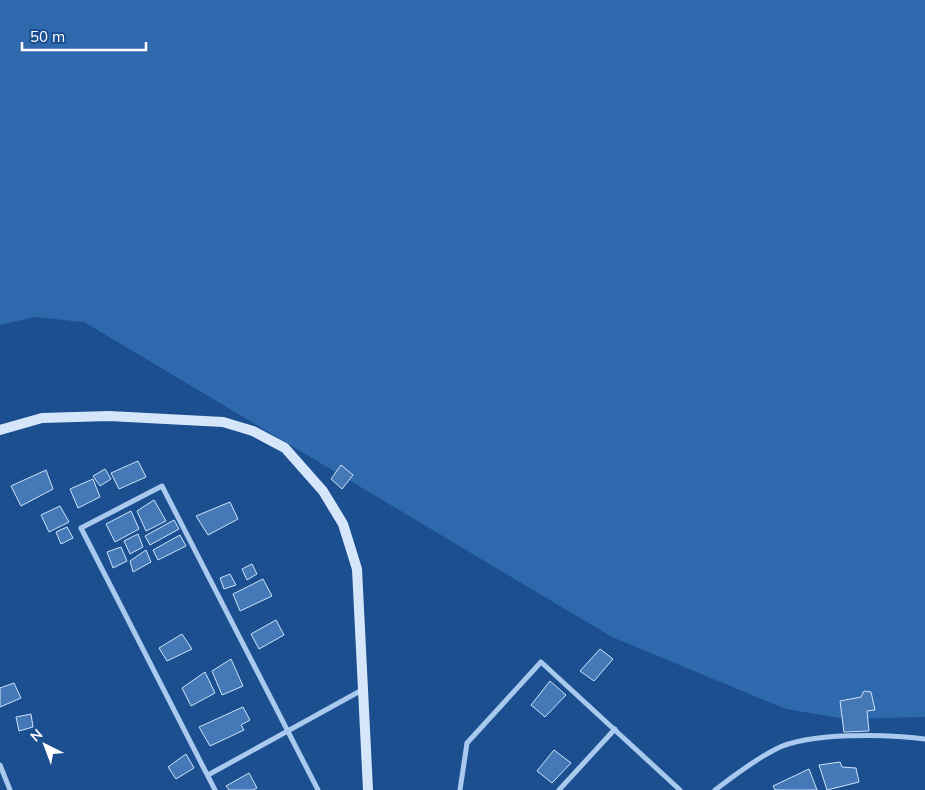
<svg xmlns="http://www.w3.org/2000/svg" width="925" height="790" font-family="Mulish,sans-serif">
	<rect width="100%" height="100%" fill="#1b4f8f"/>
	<polygon fill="#2e69ad" points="0,0 925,0 925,717 845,719 786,709 612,637 84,322 34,317 0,325"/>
	<g fill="#4478b7" stroke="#cfe3fa">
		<polygon points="138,461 146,477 119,489 111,473"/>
		<polygon points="341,465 353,475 342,489 331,479"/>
		<polygon points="105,469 111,479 100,486 93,476"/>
		<polygon points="46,470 53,489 21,506 11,486"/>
		<polygon points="93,479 100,497 78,508 70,489"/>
		<polygon points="154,500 166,521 146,531 137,511"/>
		<polygon points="230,502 238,519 208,535 196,516"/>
		<polygon points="60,506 69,522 49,532 41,515"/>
		<polygon points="131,511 139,529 115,542 106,524"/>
		<polygon points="174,520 179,529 150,545 145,536"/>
		<polygon points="67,527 73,538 61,544 56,532"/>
		<polygon points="138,534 143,547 130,554 124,541"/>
		<polygon points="180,535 186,546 158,560 153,550"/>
		<polygon points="121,547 127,561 113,568 107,552"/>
		<polygon points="146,550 151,562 133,572 130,561"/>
		<polygon points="252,564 257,574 247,580 242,569"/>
		<polygon points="230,574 236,585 224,589 220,578"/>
		<polygon points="263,579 272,596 240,611 233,594"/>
		<polygon points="276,620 284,635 259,649 251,634"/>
		<polygon points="182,634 192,649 167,661 159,648"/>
		<polygon points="600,649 613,659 594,681 580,671"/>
		<polygon points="231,659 243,686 222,695 212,671"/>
		<polygon points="205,672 215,693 191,706 182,688"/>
		<polygon points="550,681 566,695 545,717 531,705"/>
		<polygon points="14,683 21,698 0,707 0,688"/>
		<polygon points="864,691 871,692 875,710 867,711 869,731 844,732 840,701 861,697"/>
		<polygon points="243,707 250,720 241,725 244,730 210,746 199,727"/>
		<polygon points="31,714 33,727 19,731 16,717"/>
		<polygon points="554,750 571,763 552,783 537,771"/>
		<polygon points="186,754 194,768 176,779 168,767"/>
		<polygon points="840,762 842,767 856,768 859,782 827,790 819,765"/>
		<polygon points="809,769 817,790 775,790 773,786"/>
		<polygon points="249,773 257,788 253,790 229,790 226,786"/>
	</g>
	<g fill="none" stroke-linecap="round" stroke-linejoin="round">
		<g stroke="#a9c9ee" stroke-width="5">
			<polyline points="0,765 10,790"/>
			<polyline points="208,775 362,690"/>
			<polyline points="215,790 81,528 162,486 318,790"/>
			<polyline points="460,790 467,743 541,662 680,790"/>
			<polyline points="559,790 615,729"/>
			<path d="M 715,790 C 735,775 754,760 776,749 C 808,732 889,734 925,739"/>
		</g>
		<polyline stroke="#d6e6fa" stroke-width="10" points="0,430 42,418 109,416 223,422 253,431 285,448 323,491 343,524 357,569 368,790"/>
	</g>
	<g transform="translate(45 745) rotate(318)" stroke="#1b4f8f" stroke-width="4" paint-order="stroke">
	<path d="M0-4L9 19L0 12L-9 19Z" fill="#ffffff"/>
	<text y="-8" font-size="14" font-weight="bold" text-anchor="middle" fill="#ffffff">N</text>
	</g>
	<path d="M22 42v8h124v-8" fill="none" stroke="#ffffff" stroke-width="2.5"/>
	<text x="30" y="42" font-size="15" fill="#ffffff" stroke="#1b4f8f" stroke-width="4" paint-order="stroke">50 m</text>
</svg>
